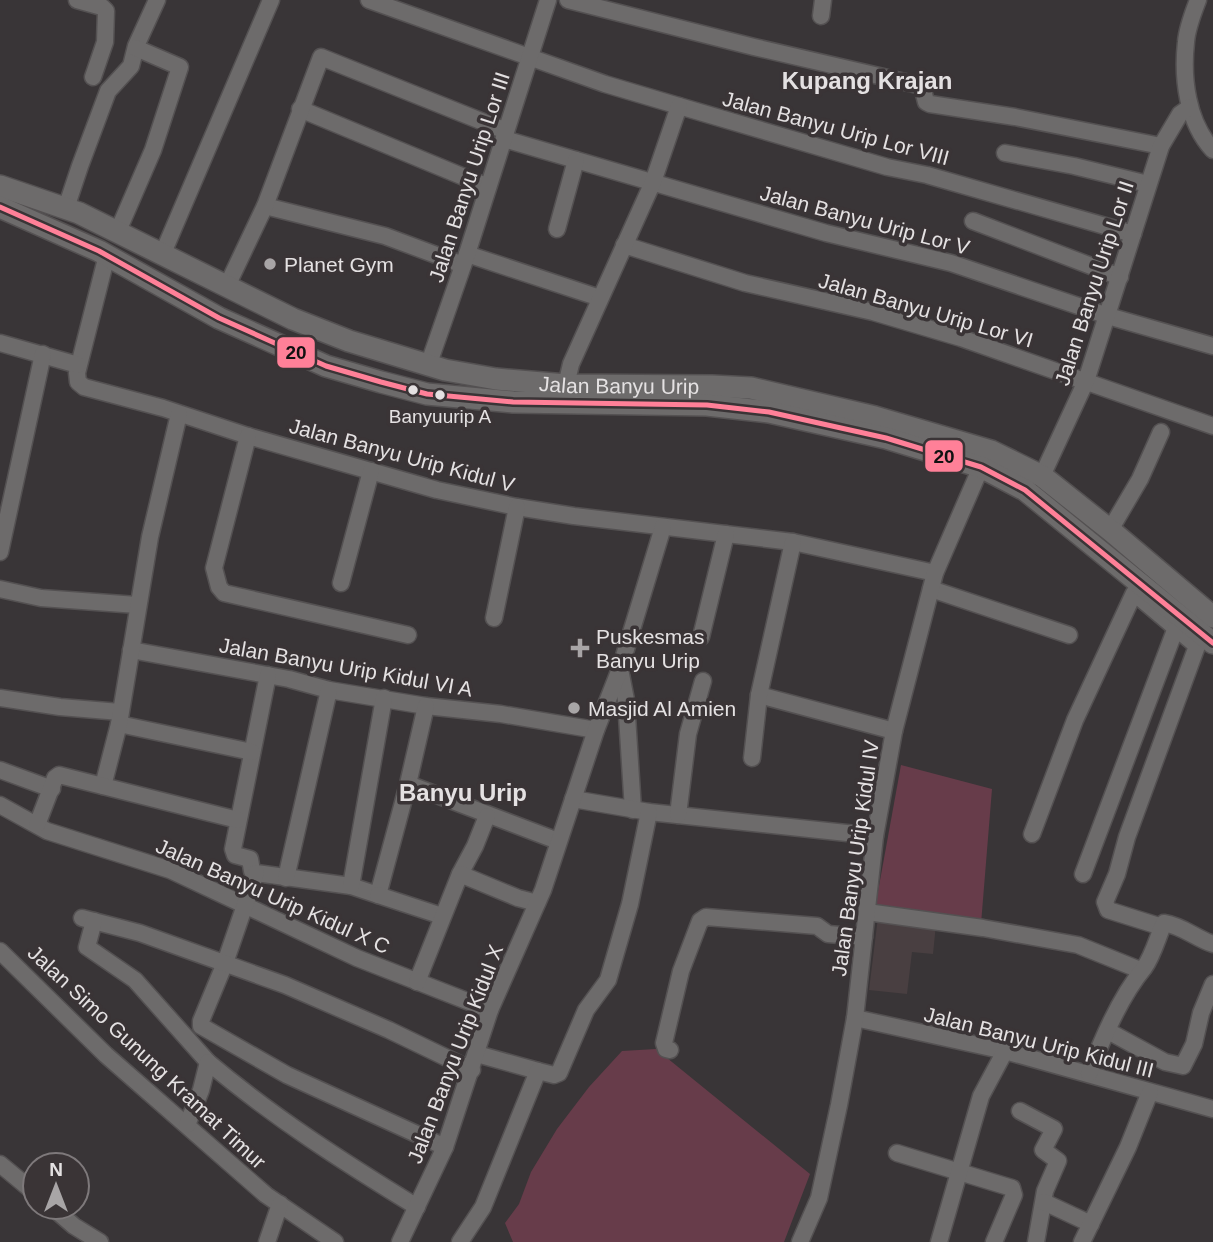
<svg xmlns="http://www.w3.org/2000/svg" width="1213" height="1242" font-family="Helvetica,sans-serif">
	<rect width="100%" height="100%" fill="#393537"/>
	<polygon fill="#493f41" points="878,917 936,924 933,954 912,952 907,994 869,990"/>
	<g fill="#673c4a">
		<polygon points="901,765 992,789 981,924 875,908"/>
		<polygon points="656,1049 810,1174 784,1242 513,1242 505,1223 519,1204 531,1172 557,1129 589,1087 622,1051"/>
	</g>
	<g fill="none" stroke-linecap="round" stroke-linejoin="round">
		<g stroke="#545152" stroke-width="19">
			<g id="street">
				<polyline points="77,0 102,7 106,11 105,42 93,77"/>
				<polyline points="369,0 605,84 679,106 887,167 927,175 1133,234"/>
				<polyline points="568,0 754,47 922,86 926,102 930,104 1015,117 1161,146"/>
				<path d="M 1198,0 C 1193,13 1187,28 1186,42 C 1182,78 1187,122 1213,150"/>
				<polyline points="821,16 823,0"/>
				<polyline points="300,109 488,187"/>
				<polyline points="504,139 826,233 951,263 1108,316 1213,346"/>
				<polyline points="1005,153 1074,166 1148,184"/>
				<polyline points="265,206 385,236 463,265"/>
				<polyline points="66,208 80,166 108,91 131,66 136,46 157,0"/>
				<polyline points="973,221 1120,277"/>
				<polyline points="557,229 576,160"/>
				<polyline points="118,231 153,150 180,67 136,48"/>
				<polyline points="624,245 745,283 873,312 961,338 1213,426"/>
				<polyline points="163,253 271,0"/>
				<polyline points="467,254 600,298"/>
				<polyline points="107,255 77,373 78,382 84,387 163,408 248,436 437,490 517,507 574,516 793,542 935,573"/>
				<polyline points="227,286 265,206 321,57 506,131"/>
				<polyline points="0,343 78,365"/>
				<polyline points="428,366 467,254 548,0"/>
				<polyline points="566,385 571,364 653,182 679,106"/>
				<polyline points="248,436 214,568 219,587 224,593 408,635"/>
				<polyline points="1042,476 1086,381 1161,146 1180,114 1190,107"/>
				<polyline points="1110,530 1140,479 1161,432"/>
				<polyline points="0,552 43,354"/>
				<polyline points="341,583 371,471"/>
				<polyline points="0,589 41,598 137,605"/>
				<polyline points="931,589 1069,635"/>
				<polyline points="494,618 517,507"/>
				<polyline points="701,637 726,534"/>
				<polyline points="131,650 289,679 329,690 426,706 501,714 596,730"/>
				<polyline points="620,669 626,700 633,810"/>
				<polyline points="268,675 233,849 235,855 250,859 252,871 256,873 351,886 378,895 408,784 426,706"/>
				<polyline points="759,695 894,731"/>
				<polyline points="0,698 60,707 120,712"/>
				<polyline points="119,724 252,752"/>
				<polyline points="752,758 759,695 793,542"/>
				<polyline points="0,770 52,789"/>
				<polyline points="408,784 558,841"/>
				<polyline points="103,786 119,724 150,537 179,414"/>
				<polyline points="573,799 649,812 875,836"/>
				<polyline points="0,805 47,831 170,870 357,958 490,1010"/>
				<polyline points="678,815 688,734 703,681"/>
				<polyline points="37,825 55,778 59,775 238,820"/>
				<polyline points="1032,834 1075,720 1134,593 1197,646 1127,837 1117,874 1105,902 1108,910 1162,927"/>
				<polyline points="256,873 225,963 201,1021 201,1026 287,1075 445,1147"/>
				<polyline points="460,874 475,846 487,816"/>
				<polyline points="1083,874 1180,617"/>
				<polyline points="286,878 329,690"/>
				<polyline points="351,886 384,698"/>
				<polyline points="378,895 442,916"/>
				<polyline points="867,912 983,928 1078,945 1140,970"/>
				<polyline points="82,918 140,933 285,985 389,1030 472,1070"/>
				<polyline points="94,921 87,947 135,980 208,1062"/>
				<polyline points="0,951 106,1055 266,1195 335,1242"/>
				<polyline points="417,982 460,874 518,898 537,903"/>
				<polyline points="855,1018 1005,1051 1213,1109"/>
				<polyline points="1108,1031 1165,1062 1183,1066 1194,1044 1201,1013 1213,984"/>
				<polyline points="670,1050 666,1049 664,1043 681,971 700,921 706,917 817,926 828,934 864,937"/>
				<polyline points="477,1054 538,1071"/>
				<path d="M 1089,1074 C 1102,1039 1120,997 1144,968 C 1153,956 1158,936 1164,923 C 1183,926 1195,938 1213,944"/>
				<polyline points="1020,1111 1054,1129 1043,1150 1058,1161 1045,1191 1036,1242"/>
				<path d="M 187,1125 L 201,1090 L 208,1062 C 273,1117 345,1163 417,1207"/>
				<polyline points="897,1153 1012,1188 1014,1195 994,1242"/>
				<polyline points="0,1164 35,1193"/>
				<polyline points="1044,1202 1091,1224"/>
				<polyline points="52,1207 74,1226 100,1242"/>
				<polyline points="267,1242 280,1204"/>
				<polyline points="400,1242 445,1147 490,1010 543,890 596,730 620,669 663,527"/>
				<polyline points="460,1242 483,1207 538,1071 554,1075 559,1073 586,1010 608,980 630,904 649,812"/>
				<polyline points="800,1242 819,1198 839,1105 855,1018 875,836 894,731 935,573 981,467"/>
				<polyline points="939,1242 981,1096 1005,1051"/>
				<polyline points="1082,1242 1128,1147 1150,1092"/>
			</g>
		</g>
		<g stroke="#545152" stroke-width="24">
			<g id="secondary">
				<path id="s1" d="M 0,186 L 79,213 L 293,319 L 349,341 L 445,370 L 496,379 L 566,385 L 712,386 L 751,388 L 875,417 L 991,451 L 1042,476 L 1110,530 L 1213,617"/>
				<polyline points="0,207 99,251 219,318 326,366 381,382 427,394 513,402 707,405 769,412 886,438 981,467 1025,490 1213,643"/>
			</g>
		</g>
		<use href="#street" stroke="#6d6b6b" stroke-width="16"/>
		<use href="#secondary" stroke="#6d6b6b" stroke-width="21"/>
		<g stroke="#3a3436" stroke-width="10">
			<polyline id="bus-1" points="0,207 99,251 219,318 326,366 381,382 427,394 513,402 707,405 769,412 886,438 981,467 1025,490 1213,643"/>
		</g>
		<use href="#bus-1" stroke="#ff8098" stroke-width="5"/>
	</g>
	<g fill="#a8a5a6" stroke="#3a3436" stroke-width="2.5">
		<circle cx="270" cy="264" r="7"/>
		<path d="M576.5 637.5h7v7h7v7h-7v7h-7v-7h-7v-7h7z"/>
		<circle cx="574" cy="708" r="7"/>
	</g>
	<g fill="#e4e1e2" stroke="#3a3436" stroke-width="2.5">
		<circle cx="413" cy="390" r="6"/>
		<circle cx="440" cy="395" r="6"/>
	</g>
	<g text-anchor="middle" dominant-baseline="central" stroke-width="7" stroke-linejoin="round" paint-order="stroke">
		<g font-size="19" fill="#e4e1e2" stroke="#3a3436">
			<text x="440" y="416">Banyuurip A</text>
		</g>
		<g font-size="21" fill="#e4e1e2" stroke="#3a3436">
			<text transform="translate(836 128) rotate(15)">Jalan Banyu Urip Lor VIII</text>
			<text transform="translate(469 177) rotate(-72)">Jalan Banyu Urip Lor III</text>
			<text transform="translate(865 220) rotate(15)">Jalan Banyu Urip Lor V</text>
			<text transform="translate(1094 283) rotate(-72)">Jalan Banyu Urip Lor II</text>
			<text transform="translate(926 310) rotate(16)">Jalan Banyu Urip Lor VI</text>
			<text stroke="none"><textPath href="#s1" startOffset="658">Jalan Banyu Urip</textPath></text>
			<text transform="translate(402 455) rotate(15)">Jalan Banyu Urip Kidul V</text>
			<text transform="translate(346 667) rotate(10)">Jalan Banyu Urip Kidul VI A</text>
			<text transform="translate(855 858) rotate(-82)">Jalan Banyu Urip Kidul IV</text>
			<text transform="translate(273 896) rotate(24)">Jalan Banyu Urip Kidul X C</text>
			<text transform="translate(1039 1042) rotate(14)">Jalan Banyu Urip Kidul III</text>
			<text transform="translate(455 1054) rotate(-69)">Jalan Banyu Urip Kidul X</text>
			<text transform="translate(147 1057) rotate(43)">Jalan Simo Gunung Kramat Timur</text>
		</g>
		<g font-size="21" fill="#e4e1e2" stroke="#3a3436" text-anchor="start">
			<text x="284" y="264">Planet Gym</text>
			<text x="596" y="636">Puskesmas<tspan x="596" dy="24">Banyu Urip</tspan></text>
			<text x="588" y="708">Masjid Al Amien</text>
		</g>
		<g font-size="24" font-weight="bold" fill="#e4e1e2" stroke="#3a3436">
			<text x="867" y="80">Kupang Krajan</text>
			<text x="463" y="792">Banyu Urip</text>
		</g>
	</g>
	<g stroke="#3a3436" stroke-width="2.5">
		<rect x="276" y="336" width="40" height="33" rx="7" fill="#ff8098"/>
		<rect x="924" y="439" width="40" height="34" rx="7" fill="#ff8098"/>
	</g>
	<g font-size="19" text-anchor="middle" font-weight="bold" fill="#111">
		<text x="296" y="359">20</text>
		<text x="944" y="463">20</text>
	</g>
	<g transform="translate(56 1186)"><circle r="33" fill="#3a3436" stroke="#7e797b" stroke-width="2"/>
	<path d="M0-5L12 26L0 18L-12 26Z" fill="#a8a5a6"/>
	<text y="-10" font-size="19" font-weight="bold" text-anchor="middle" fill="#e4e1e2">N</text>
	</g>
</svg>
